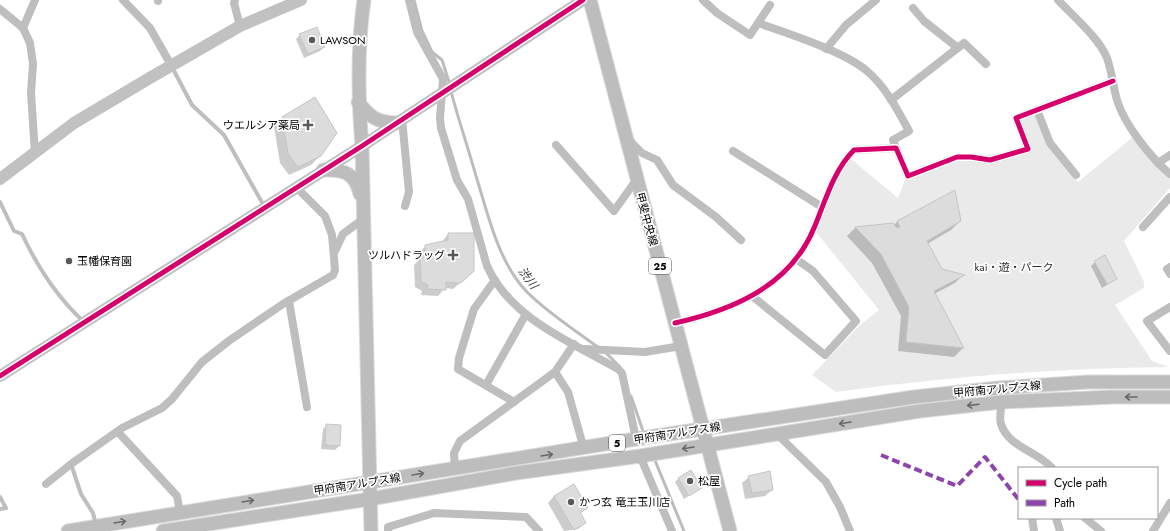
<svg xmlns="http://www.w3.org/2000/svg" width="1170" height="531" font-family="Jost,'Noto Sans JP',sans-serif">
	<rect width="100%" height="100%" fill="#fff"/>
	<path fill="#eaeaea" d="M 1036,112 L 1048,144 L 1078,182 L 1133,137 L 1170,178 L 1170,188 L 1124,241 L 1144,282 L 1144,288 L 1115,305 L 1152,361 L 1169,367 C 1057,368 946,377 836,392 L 812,375 L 860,325 L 879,310 L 816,232 L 828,199 L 850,158 L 898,198 L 905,180 L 958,159 L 1031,150 L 1019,119 Z"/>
	<g fill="#0003">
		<polygon points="300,35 324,47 320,51 304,58 296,39"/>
		<polygon points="283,118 320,156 311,165 289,175 280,163 274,126"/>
		<polygon points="898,221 960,221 951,230 927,244 941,270 963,275 955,283 934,294 963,348 954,357 898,351 901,316 872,263 847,236 855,228 893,224 894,225"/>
		<polygon points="448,234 467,277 453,289 445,288 438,296 421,295 422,291 415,287 414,265 419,260 419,252 426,246 442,242"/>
		<polygon points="1095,262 1116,279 1102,288 1091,266"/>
		<polygon points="327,425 339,446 335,450 321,449 323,429"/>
		<polygon points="749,477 772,490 765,496 745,499 742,483"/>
		<polygon points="679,478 701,488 684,499 675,482"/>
		<polygon points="554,496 587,508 580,514 585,523 578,529 564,531 548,503"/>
	</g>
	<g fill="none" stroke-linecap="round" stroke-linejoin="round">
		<g stroke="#bcbcbc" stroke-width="3">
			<polyline points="414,0 422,31 432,52 442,60 450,85"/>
			<path d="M 451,91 C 458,119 468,147 476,176 C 488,214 498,262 527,292 C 549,314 575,330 599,348"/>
			<polyline points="605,352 620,367"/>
			<polyline points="631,396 644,434"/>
			<polyline points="654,458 684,531"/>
		</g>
	</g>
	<g fill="#dcdcdc" stroke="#c5c5c5">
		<polygon points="317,27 325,47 308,54 299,34"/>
		<polygon points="315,97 337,133 321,156 298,167 288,154 282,117"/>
		<polygon points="955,190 961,221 927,241 942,269 965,275 934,291 964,348 906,342 909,307 881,254 855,227 893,223 897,228 900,227 897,221"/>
		<polygon points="448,233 474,233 474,271 461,283 446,282 446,290 427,289 428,285 421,281 420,257 425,257 425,245 448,240"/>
		<polygon points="1105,255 1117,279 1107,284 1094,261"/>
		<polygon points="326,424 341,425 340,446 325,445"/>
		<polygon points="691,470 702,488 689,496 678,478"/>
		<polygon points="770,471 773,490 752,493 748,476"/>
		<polygon points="574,484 588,508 580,512 586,523 574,530 554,496"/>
	</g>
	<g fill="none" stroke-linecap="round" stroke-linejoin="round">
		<g stroke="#dbdbdb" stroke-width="15">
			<g id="primary">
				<path d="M 364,0 C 357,48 358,97 362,146 L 371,531"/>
				<polyline points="590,0 730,531"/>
				<path d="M 358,102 C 370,117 376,122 396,123"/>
				<path d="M 323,170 C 344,169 355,173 360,194"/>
				<polyline points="68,531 636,439 914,397 998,388 1088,382 1170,382"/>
				<polyline points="163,531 370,499 516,473 640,456 920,411 1002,402 1113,397 1170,397"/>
			</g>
		</g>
		<g stroke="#bebebe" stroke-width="4">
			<polyline points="172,67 192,105 224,135 264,206"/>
			<path d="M 0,202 L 14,231 L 22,234 C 38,268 56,296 83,321"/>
			<polyline points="71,464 81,494 93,513 96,525"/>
			<polyline points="0,497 6,508 0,509"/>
		</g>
		<g stroke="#bebebe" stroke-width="8">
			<polyline points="123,0 150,28 171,65"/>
			<polyline points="158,0 158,1"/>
			<polyline points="235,0 234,3 240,26"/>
			<path d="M 409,0 L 417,32 L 443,79 L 440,118 L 441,128 L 457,180 L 468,199 L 487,266 C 511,319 571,342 618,369 L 622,373 L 636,439"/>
			<polyline points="703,0 717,13 750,35 770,5"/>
			<path d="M 1058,0 C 1073,16 1099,38 1107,58 C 1112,72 1113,86 1117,100 C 1124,124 1151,158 1170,174"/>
			<polyline points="913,8 924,21 958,48"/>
			<polyline points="0,9 23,28 30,43 33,64 31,93 35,153"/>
			<path d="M 758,23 C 789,34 843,51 867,71 C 886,87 898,111 909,131 L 893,140 L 896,148"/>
			<polyline points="23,28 35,0"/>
			<polyline points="826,49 846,25 876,0"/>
			<polyline points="891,100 964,43 986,64"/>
			<polyline points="1037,110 1050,143 1076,175"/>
			<polyline points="402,119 409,192 405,206"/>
			<polyline points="629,140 642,153 657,160 673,185 716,217 741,240"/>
			<polyline points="556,145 614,211 637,179"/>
			<polyline points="733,151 822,207"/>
			<polyline points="1158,163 1170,155"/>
			<polyline points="1143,227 1170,197"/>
			<polyline points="335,251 343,234 363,219"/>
			<polyline points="1170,267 1167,269 1170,274"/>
			<polyline points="495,280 474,309 459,358 458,369 514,402"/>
			<polyline points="752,296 825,355 856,321 813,271 796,259"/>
			<polyline points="289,301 307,407"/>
			<polyline points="1170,307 1147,321 1170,351"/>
			<path d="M 675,323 C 733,310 790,286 814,228 C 825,202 833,171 854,150 L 896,148 L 908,176 L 957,157 L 971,157 L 990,160 L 1028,149 L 1016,118 L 1113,81"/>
			<polyline points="585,349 645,352 681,346"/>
			<polyline points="555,372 568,392 584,449"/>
			<polyline points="486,385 526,314"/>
			<path d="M 1002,402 C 1001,408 999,418 1001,424 C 1008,447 1037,451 1052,468"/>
			<polyline points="118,432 177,496 180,512"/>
			<polyline points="777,434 826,482 840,507 850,531"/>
			<polyline points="640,456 672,531"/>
			<polyline points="455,469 454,453 460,441 555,372 574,344"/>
			<polyline points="46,484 71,464 122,428 162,408 172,399 202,362 230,340 283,304 333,275 335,270 332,235 325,216 296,187"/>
			<polyline points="1032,518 1034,531"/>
			<polyline points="1056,518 1060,531"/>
			<polyline points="1085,518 1101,531"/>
			<polyline points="388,531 388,527 434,513 526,517 539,531"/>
			<polyline points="1153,531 1170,503"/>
		</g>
		<g stroke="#c1c1c1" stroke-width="12">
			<polyline points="0,179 74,123 148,79 240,26 301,0"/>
			<polyline points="0,376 362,146 583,0"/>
		</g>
		<use href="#primary" stroke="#bdbdbd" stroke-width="13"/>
		<polyline stroke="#8e44ad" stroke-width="4" stroke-dasharray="8 4" stroke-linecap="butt" points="881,455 957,486 985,457 1019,500"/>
		<g stroke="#fff" stroke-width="8">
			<g id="cycleway">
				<path d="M 675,323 C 733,310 790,286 814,228 C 825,202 833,171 854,150 L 896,148 L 908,176 L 957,157 L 971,157 L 990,160 L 1028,149 L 1016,118 L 1113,81"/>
				<polyline points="0,376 362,146 583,0"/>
			</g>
		</g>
		<use href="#cycleway" stroke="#d6006c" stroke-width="5"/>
	</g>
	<defs><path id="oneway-shaft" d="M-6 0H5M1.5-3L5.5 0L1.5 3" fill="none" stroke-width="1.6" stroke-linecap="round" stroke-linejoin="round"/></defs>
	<g stroke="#686868">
		<use href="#oneway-shaft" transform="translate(1131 397) rotate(180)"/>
		<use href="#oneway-shaft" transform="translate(973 405) rotate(173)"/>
		<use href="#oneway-shaft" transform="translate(845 423) rotate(171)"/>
		<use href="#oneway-shaft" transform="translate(688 448) rotate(171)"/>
		<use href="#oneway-shaft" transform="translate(547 455) rotate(-9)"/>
		<use href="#oneway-shaft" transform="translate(418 474) rotate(-9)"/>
		<use href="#oneway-shaft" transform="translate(248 501) rotate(-9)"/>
		<use href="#oneway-shaft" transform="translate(120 522) rotate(-9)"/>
	</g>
	<g fill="#595959" stroke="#fff" stroke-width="1.5">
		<circle cx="312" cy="40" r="4"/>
		<path d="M306 119h4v4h4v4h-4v4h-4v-4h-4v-4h4z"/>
		<path d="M451 249h4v4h4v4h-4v4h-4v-4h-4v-4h4z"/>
		<circle cx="69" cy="261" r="4"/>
		<circle cx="690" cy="481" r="4"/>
		<circle cx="571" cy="502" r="4"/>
	</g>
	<g text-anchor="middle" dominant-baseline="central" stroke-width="3.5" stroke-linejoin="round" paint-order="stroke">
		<g fill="#fff" stroke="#4c4c4c" stroke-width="1">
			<rect x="649" y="258" width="22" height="16" rx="3"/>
			<rect x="609" y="435" width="16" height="16" rx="3"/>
		</g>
		<g font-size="10" font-weight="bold" fill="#000">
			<text x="660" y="266">25</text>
			<text x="617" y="443">5</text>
		</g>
		<g font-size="11" fill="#000" stroke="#fff" text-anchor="start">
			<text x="320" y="40">LAWSON</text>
			<text x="300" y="125" text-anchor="end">ウエルシア薬局</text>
			<text x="445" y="255" text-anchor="end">ツルハドラッグ</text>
			<text x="77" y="261">玉幡保育園</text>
			<text x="698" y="481">松屋</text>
			<text x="579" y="502">かつ玄 竜王玉川店</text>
		</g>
		<g font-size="11" fill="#000" stroke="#fff">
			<text transform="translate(647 219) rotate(75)">甲斐中央線</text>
			<text transform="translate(997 389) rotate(-5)">甲府南アルプス線</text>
			<text transform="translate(677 433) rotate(-9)">甲府南アルプス線</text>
			<text transform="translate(357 484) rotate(-9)">甲府南アルプス線</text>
		</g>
		<g font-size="11" fill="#2f2f2f" stroke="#fff">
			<text x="1014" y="267">kai・遊・パーク</text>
		</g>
		<g font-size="12" font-style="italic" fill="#404040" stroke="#fff">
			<text transform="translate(528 278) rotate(52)">渋川</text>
		</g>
	</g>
	<rect x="1018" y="467" width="140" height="52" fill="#ffffff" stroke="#999999"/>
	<rect x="1026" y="480" width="20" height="6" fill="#d6006c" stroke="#999999"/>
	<text x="1054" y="487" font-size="12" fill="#000000">Cycle path</text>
	<rect x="1026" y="500" width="20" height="6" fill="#8e44ad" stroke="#999999"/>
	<text x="1054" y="507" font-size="12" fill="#000000">Path</text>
</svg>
